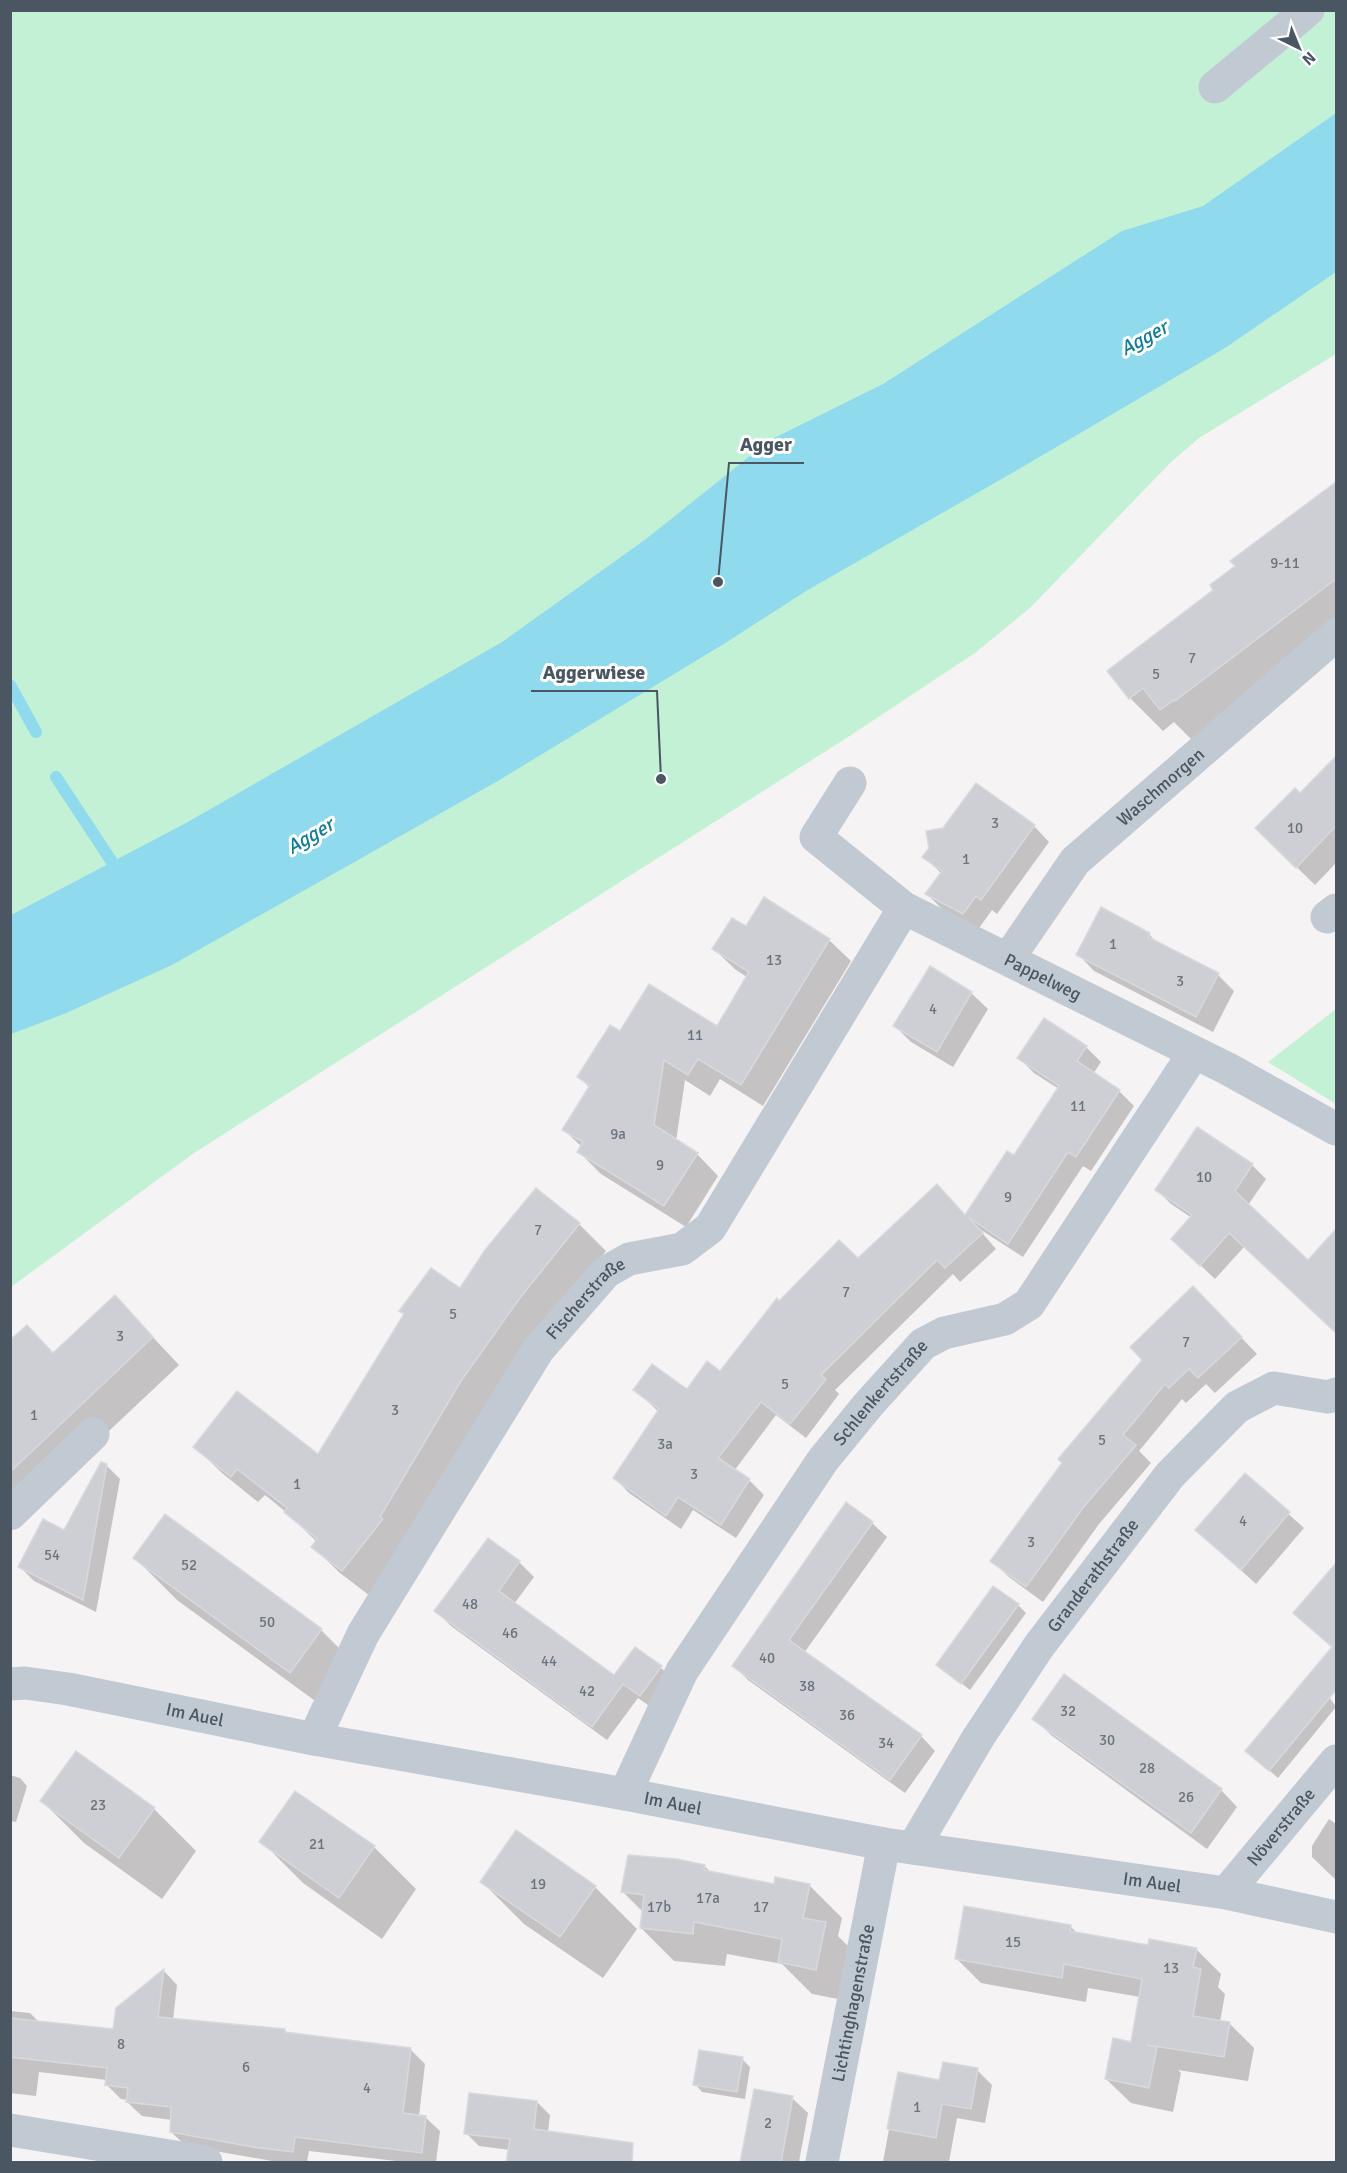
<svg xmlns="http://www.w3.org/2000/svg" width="1347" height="2173" font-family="Signika,sans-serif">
	<rect width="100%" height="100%" fill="#f5f3f3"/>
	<g fill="#c3f1d5">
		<polygon points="11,11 1336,11 1336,354 1199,438 1171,462 1031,607 975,653 848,737 194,1153 11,1287 11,922 118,859 11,915"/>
		<polygon points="1336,1009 1336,1104 1268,1062"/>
	</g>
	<polygon fill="#90daee" points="1336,113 1336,272 1225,348 1012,473 806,591 727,642 496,782 172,965 64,1014 11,1034 11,915 186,823 502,642 646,539 770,440 883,384 1122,231 1203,206"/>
	<g fill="#0003">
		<polygon points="1336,482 1336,637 1194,742 1174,722 1163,731 1130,698 1110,671 1215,590 1237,567 1233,561"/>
		<polygon points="1336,758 1336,863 1315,885 1276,847 1300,795"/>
		<polygon points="1034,826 1049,842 997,914 992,910 979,928 942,909 927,894 942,874 924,857"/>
		<polygon points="747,928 829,940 851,961 763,1106 720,1079 710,1096 685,1080 676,1141 697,1154 718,1176 686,1227 601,1174 579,1152 582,1147 564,1130 590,1088 579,1077 620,1033 718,1028 747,977 736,970 714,949"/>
		<polygon points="1149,934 1158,944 1218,975 1234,991 1213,1032 1094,971 1078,954"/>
		<polygon points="971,993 988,1009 953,1067 911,1042 895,1026"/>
		<polygon points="1044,1020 1086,1047 1101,1062 1093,1074 1119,1091 1134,1106 1091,1171 1083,1166 1023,1257 978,1228 996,1249 960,1282 953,1274 835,1390 839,1394 806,1438 776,1415 734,1471 749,1480 764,1495 736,1538 693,1510 681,1529 629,1493 615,1478 659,1412 635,1390 687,1391 720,1373 779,1303 858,1260 966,1216 1014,1157 1059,1089 1034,1073 1019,1058"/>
		<polygon points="1252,1165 1266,1179 1248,1205 1309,1262 1326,1242 1336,1252 1336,1332 1244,1247 1215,1279 1173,1239 1192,1218 1171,1204 1157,1190"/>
		<polygon points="536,1190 579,1224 606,1251 547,1324 370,1596 340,1573 313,1547 317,1542 286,1512 265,1495 258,1502 222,1473 195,1447 318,1456 460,1290"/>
		<polygon points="115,1297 179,1365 23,1512 10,1499 10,1391 54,1354"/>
		<polygon points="1210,1305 1257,1354 1215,1393 1206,1384 1186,1403 1182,1399 1139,1451 1151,1463 1099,1524 1043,1602 1009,1577 992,1561"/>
		<polygon points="106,1465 120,1479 96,1612 34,1581 20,1567 58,1545"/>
		<polygon points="1245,1475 1304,1528 1256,1584 1197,1530"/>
		<polygon points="846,1505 872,1523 887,1537 804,1653 921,1736 935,1751 905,1793 748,1680 734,1666"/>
		<polygon points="165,1516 321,1630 363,1672 333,1714 177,1600 135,1558"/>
		<polygon points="489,1540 519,1562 534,1577 514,1604 614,1677 635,1649 661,1668 676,1682 655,1710 638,1698 607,1740 451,1626 436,1611"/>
		<polygon points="1328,1575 1336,1582 1336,1650 1309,1626"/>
		<polygon points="1018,1605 1026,1613 970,1690 938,1665"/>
		<polygon points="1065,1676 1221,1790 1237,1807 1207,1849 1051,1735 1034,1718"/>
		<polygon points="1307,1679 1330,1698 1336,1707 1278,1778 1247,1751"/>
		<polygon points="77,1753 154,1809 196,1851 162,1899 84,1843 42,1801"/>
		<polygon points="10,1775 20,1778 27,1786 16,1822 10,1821"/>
		<polygon points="1329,1819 1336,1824 1336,1880 1312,1857 1312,1846"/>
		<polygon points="261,1841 374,1847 416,1889 382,1939 303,1883"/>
		<polygon points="704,1866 712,1873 776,1885 809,1885 842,1918 838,1936 858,1956 849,2001 812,1994 782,1964 727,1954 725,1966 674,1961 641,1928 643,1912 623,1892"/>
		<polygon points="482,1882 595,1887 637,1929 603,1978 524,1924"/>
		<polygon points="1070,1926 1078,1934 1149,1947 1196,1949 1221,1974 1218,1987 1225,1994 1220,2022 1229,2023 1254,2048 1248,2081 1178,2070 1181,2073 1173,2112 1131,2103 1106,2079 1132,2044 1140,1997 1088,1988 1086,2002 981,1983 957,1959"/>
		<polygon points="164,1971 177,1985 173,2020 285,2031 287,2033 410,2049 425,2064 419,2116 425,2117 440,2131 436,2162 405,2162 309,2151 307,2162 278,2162 186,2146 171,2132 172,2120 142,2116 127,2102 127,2100 121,2099 106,2084 107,2080 39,2072 36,2096 10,2093 10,2011 30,2013 39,2022 114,2031"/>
		<polygon points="742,2059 750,2067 745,2099 702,2092 695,2084"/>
		<polygon points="977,2070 992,2085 985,2123 957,2118 949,2162 883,2162 899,2074 940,2081"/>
		<polygon points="792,2098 808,2113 799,2162 742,2162"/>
		<polygon points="537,2102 550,2115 548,2132 510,2150 479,2146 466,2133"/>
	</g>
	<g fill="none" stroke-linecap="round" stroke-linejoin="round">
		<g stroke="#90daee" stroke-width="12">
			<polyline points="10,685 36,732"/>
			<polyline points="56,777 112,862 116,875"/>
		</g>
	</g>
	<g fill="#cdcfd5" stroke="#d7d9de" stroke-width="1.5">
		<polygon points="1336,482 1336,579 1175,701 1174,700 1160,710 1143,688 1129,699 1107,671 1213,590 1210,585 1235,566 1230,561"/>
		<polygon points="1336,756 1336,826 1296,868 1255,828 1295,788 1300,793"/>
		<polygon points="976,783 1035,825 981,900 976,896 963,914 925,894 942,871 922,857 929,848 926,831 943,828"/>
		<polygon points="764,897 830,939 741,1085 698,1059 688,1075 664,1060 654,1125 698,1153 664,1206 577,1152 583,1142 562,1130 590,1085 577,1077 610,1025 620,1031 649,984 717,1026 749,972 712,949 732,918 746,926"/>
		<polygon points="1101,907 1150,933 1148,937 1219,973 1196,1017 1076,955"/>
		<polygon points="930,966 972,992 937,1052 893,1026"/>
		<polygon points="1044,1018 1087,1046 1077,1061 1120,1090 1076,1157 1068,1152 1008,1244 968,1217 983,1233 945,1268 937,1260 821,1375 826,1379 790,1424 761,1402 718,1458 750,1479 721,1525 678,1497 666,1516 613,1478 659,1409 633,1390 652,1364 687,1389 707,1361 720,1371 777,1298 779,1301 839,1240 858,1258 937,1184 965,1215 1007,1151 1014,1155 1059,1086 1017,1058"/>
		<polygon points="1197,1127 1253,1164 1235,1191 1308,1260 1336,1229 1336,1333 1229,1233 1200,1266 1171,1239 1192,1215 1155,1190"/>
		<polygon points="536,1188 580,1223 520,1298 461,1381 380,1517 383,1519 342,1571 311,1547 317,1539 284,1512 287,1508 237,1469 231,1477 193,1447 237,1391 318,1454 404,1314 399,1311 431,1268 460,1288 485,1250"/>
		<polygon points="1193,1286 1242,1337 1198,1378 1189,1369 1169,1388 1165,1384 1123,1435 1136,1445 1083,1508 1026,1587 990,1561 1062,1463 1058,1459 1142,1360 1130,1347"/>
		<polygon points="115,1295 153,1337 10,1472 10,1340 27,1325 53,1353"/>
		<polygon points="101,1462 107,1464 83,1600 18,1567 43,1519 64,1530"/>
		<polygon points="1245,1473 1290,1512 1241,1570 1195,1530"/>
		<polygon points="846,1502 873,1522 789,1640 922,1735 890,1780 732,1666"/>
		<polygon points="165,1514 322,1629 290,1673 133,1558"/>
		<polygon points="488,1538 520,1561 499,1591 614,1675 635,1647 662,1666 640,1696 623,1684 592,1727 434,1611"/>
		<polygon points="1336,1563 1336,1690 1269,1771 1245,1751 1332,1647 1293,1613"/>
		<polygon points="993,1586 1019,1604 961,1684 936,1665"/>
		<polygon points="1064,1674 1222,1789 1191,1833 1032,1719"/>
		<polygon points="76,1751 155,1808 119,1858 40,1801"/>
		<polygon points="295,1791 375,1846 339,1898 259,1842"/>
		<polygon points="516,1830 596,1886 560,1937 480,1882"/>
		<polygon points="628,1855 677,1859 705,1865 704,1870 774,1884 775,1877 810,1884 803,1918 826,1922 816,1970 778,1962 782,1939 694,1922 693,1934 640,1928 644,1895 621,1892"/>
		<polygon points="964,1906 1071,1925 1070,1931 1148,1945 1149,1939 1197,1948 1193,1967 1201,1969 1193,2016 1230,2022 1224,2057 1147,2045 1157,2047 1149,2088 1105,2079 1113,2038 1131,2042 1142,1979 1064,1964 1062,1978 955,1959"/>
		<polygon points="164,1969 158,2017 285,2029 285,2032 411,2048 403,2113 426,2116 422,2153 295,2137 293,2152 253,2147 170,2132 171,2107 126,2102 128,2088 105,2085 107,2068 10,2057 10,2018 113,2029 116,2008"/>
		<polygon points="699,2050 743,2057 737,2092 693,2085"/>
		<polygon points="943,2062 978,2068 971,2109 942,2104 936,2138 887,2129 898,2072 939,2080"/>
		<polygon points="754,2089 793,2096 781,2163 740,2163"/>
		<polygon points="469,2093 537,2101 534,2129 633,2143 632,2163 506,2163 510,2139 464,2134"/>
	</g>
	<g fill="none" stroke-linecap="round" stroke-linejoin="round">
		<g stroke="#c1cad2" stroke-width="33">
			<polyline points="1215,87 1308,10"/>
			<path id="s1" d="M 850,783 L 816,837 L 904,908 L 1228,1069 L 1336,1129"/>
			<polyline points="1327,917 1336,910"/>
			<path id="s2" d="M 1008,959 L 1075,861 L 1336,635"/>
			<polyline points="10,1514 93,1434"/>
			<path id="s3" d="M 10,1684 L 25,1683 L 68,1689 L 314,1739 L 625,1794 L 884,1844 L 1226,1893 L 1336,1917"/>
			<path id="s4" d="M 314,1739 L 363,1634 L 538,1350 L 606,1272 L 629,1259 L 682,1249 L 710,1228 L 904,908"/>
			<path id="s5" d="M 625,1794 L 682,1671 L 823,1460 L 868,1405 L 923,1344 L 944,1333 L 1005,1319 L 1029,1304 L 1194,1053"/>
			<path id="s6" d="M 913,1848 L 978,1738 L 1039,1646 L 1170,1475 L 1237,1407 L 1274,1388 L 1328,1397 L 1336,1394"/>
			<path id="s7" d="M 1226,1893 L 1336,1761"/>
			<polyline points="10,2130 206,2162"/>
			<path id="s8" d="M 822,2162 L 884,1844"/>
		</g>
	</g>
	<g text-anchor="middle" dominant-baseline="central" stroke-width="6" stroke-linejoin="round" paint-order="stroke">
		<g font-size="15" fill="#6b747e">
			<text x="1285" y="563">9-11</text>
			<text x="1192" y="658">7</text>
			<text x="1156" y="674">5</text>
			<text x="995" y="823">3</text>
			<text x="1295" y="828">10</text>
			<text x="966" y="859">1</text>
			<text x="1113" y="944">1</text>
			<text x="774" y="960">13</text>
			<text x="1180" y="981">3</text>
			<text x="933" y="1009">4</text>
			<text x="695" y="1035">11</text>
			<text x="1078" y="1106">11</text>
			<text x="618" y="1134">9a</text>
			<text x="660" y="1165">9</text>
			<text x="1204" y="1177">10</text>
			<text x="1008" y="1197">9</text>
			<text x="538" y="1230">7</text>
			<text x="846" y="1292">7</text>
			<text x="453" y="1314">5</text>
			<text x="120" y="1336">3</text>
			<text x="1186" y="1342">7</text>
			<text x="785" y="1384">5</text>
			<text x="395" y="1410">3</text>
			<text x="34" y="1415">1</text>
			<text x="1102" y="1440">5</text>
			<text x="665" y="1444">3a</text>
			<text x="694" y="1474">3</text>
			<text x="297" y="1484">1</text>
			<text x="1243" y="1521">4</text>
			<text x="1031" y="1542">3</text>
			<text x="52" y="1555">54</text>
			<text x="189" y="1565">52</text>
			<text x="470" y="1604">48</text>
			<text x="267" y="1622">50</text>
			<text x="510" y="1633">46</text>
			<text x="767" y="1658">40</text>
			<text x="549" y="1661">44</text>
			<text x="807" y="1686">38</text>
			<text x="587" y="1691">42</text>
			<text x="1068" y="1711">32</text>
			<text x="847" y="1715">36</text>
			<text x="1107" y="1740">30</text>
			<text x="886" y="1743">34</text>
			<text x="1147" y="1768">28</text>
			<text x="1186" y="1797">26</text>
			<text x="98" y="1805">23</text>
			<text x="317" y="1844">21</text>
			<text x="538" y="1884">19</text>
			<text x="708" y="1898">17a</text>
			<text x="659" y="1907">17b</text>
			<text x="761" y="1907">17</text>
			<text x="1013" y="1942">15</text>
			<text x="1171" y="1968">13</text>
			<text x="121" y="2044">8</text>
			<text x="246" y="2067">6</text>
			<text x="367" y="2088">4</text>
			<text x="917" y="2107">1</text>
			<text x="768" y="2123">2</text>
		</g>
		<g font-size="18" fill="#4a5661" stroke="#fff">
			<text stroke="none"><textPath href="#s2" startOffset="232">Waschmorgen</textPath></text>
			<text stroke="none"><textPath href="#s1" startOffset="332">Pappelweg</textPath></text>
			<text stroke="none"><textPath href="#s4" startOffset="520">Fischerstraße</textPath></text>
			<text stroke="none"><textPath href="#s5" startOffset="478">Schlenkertstraße</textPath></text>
			<text stroke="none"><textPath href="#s6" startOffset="327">Granderathstraße</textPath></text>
			<text stroke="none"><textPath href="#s3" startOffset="188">Im Auel</textPath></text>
			<text stroke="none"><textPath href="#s3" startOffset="674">Im Auel</textPath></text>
			<text stroke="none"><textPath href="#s7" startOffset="86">Növerstraße</textPath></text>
			<text stroke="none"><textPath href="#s3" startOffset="1160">Im Auel</textPath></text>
			<text stroke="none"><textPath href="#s8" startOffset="162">Lichtinghagenstraße</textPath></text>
		</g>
		<g font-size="20" font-style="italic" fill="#0c7c9b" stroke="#fff">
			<text transform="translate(1144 338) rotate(-29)">Agger</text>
			<text transform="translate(310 836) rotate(-31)">Agger</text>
		</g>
	</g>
	<path fill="none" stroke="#4a5661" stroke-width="2" d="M718 582L729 463H804M661 779L657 691H531"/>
	<g fill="#4a5661" stroke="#fff" stroke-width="2">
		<circle cx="718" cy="582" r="6"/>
		<circle cx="661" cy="779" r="6"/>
	</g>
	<g font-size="20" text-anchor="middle" font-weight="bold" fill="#4a5661" stroke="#fff" stroke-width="6" stroke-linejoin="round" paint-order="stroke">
		<text x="766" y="451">Agger</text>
		<text x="594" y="679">Aggerwiese</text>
	</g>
	<rect width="1347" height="2173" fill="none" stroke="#4a5661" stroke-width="24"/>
	<g transform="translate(1299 48) rotate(137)" stroke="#ffffff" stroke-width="4.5" paint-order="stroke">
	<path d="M0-4.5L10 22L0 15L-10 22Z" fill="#4a5661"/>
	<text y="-9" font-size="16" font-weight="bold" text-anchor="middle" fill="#4a5661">N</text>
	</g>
</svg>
